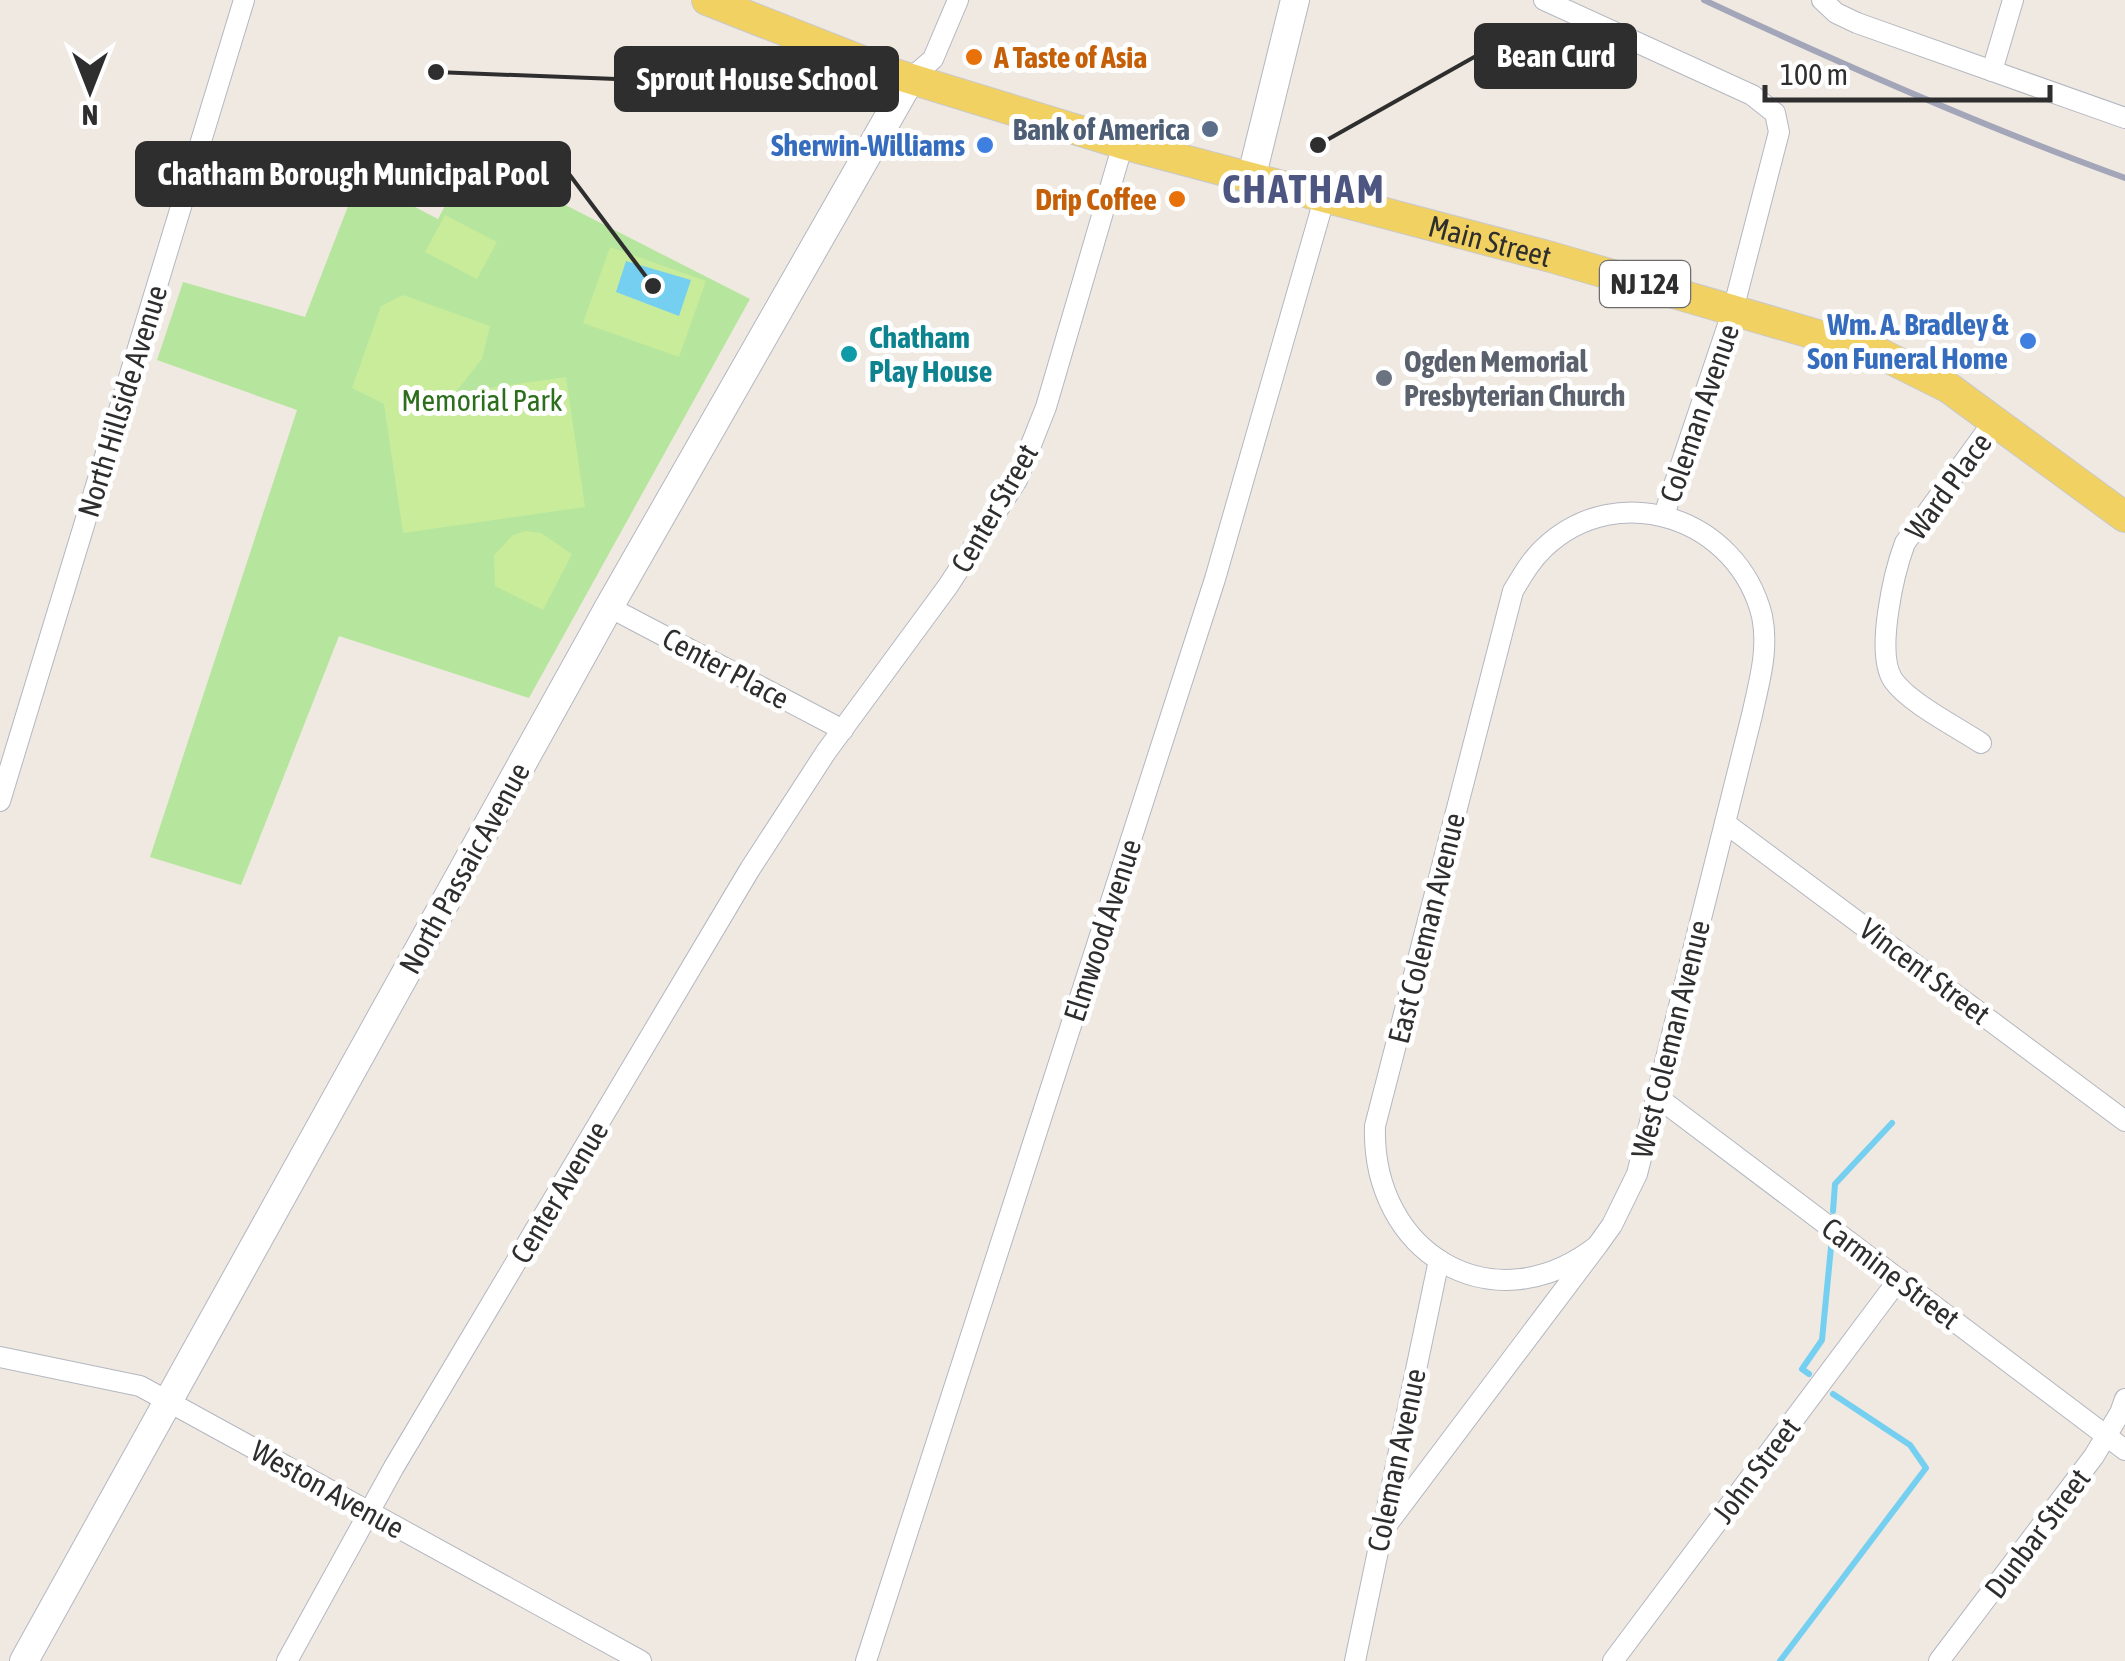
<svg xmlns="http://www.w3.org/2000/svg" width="2125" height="1661" font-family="'Asap Condensed',sans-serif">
	<rect width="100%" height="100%" fill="#efe9e1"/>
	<polygon fill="#b6e59e" points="471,157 750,299 529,698 339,636 241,885 150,857 297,410 157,360 183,282 305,317 359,178 438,219"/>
	<g fill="#c9ec9a">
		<polygon points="445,215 497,242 477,279 425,252"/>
		<polygon points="610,247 706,281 679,357 583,323"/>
		<polygon points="403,295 490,326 482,359 455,393 566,377 585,507 403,533 384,404 352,388 381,306"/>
		<polygon points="526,531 541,533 572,554 543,610 495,586 494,555 513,535"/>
	</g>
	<polygon fill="#75cff0" points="626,261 691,280 679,316 616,292"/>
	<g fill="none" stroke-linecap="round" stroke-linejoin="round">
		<g stroke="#75cff0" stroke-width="6">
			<polyline points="1833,1211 1835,1184 1892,1123"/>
			<polyline points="1809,1374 1802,1369 1822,1340 1831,1247"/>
			<polyline points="1780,1661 1926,1468 1910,1445 1833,1394"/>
		</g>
		<g stroke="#b4b7c1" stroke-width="22">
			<g id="minor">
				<polyline points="1544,0 1752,95 1775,113 1779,132 1733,310 1664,515"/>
				<polyline points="1822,0 1836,13 1857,23 2125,118"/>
				<polyline points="1992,71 2013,0"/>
				<polyline points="911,78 933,59 958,0"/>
				<polyline points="609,607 843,730"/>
				<path d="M 1981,743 C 1957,727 1909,703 1893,680 C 1875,653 1894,572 1905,543 L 1994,421"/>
				<polyline points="0,801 244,0"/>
				<polyline points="1725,823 2125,1121"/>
				<polyline points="1656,1096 2125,1450"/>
				<polyline points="0,1357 140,1386 641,1661"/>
				<path d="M 1380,1534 L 1597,1246 L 1612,1225 L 1637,1174 L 1752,715 C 1759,682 1769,650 1762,616 C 1738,519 1619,477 1544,548 C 1531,560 1522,576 1513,591 L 1375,1126 C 1371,1253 1493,1327 1597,1246"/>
				<polyline points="287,1661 394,1467 750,869 826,752 948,586 1017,480 1046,407 1123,144"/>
				<polyline points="866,1661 1215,579 1325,196"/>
				<polyline points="1355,1661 1439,1260"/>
				<polyline points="1613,1661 1899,1279"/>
				<polyline points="1939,1661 2094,1456 2120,1413 2125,1399"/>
			</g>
		</g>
		<g stroke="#b4b7c1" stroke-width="30">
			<g id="secondary">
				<polyline points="1251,179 1295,0"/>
				<polyline points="24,1661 609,607 911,78"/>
			</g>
		</g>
		<g stroke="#c9c9c9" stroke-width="32">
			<g id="primary">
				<path id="s1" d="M 707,0 L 895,74 L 1123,144 L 1551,257 L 1879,353 L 1949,388 L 2125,517"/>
			</g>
		</g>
		<use href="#minor" stroke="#fff" stroke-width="20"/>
		<use href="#secondary" stroke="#fff" stroke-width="28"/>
		<use href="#primary" stroke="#f2d163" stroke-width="30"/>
		<path stroke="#a3a6b8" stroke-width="6" d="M 1704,0 C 1843,65 1981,126 2125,178"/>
	</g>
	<g fill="#e8710a" stroke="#fff" stroke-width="4">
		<circle cx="974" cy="57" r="10"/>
		<circle cx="1177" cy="199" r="10"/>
	</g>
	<circle fill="#5c6f8a" stroke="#fff" stroke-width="4" cx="1210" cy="129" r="10"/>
	<g fill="#3f7fe0" stroke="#fff" stroke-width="4">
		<circle cx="985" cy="145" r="10"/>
		<circle cx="2028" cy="341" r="10"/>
	</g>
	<circle fill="#0f9aa8" stroke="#fff" stroke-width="4" cx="849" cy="354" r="10"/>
	<circle fill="#6b7280" stroke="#fff" stroke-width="4" cx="1384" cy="378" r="10"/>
	<g text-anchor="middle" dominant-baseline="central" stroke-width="10" stroke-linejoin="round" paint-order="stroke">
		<rect fill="#fff" stroke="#6d6d6d" stroke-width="2.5" x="1600" y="261" width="90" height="46" rx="8"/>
		<g font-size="28" font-weight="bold" fill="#2e2e2e">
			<text x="1645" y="284">NJ 124</text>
		</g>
		<g font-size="30" font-weight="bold" fill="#c56008" stroke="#fff" text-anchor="start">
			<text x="994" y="57">A Taste of Asia</text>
			<text x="1157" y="199" text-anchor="end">Drip Coffee</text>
		</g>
		<g font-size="30" font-weight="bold" fill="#4e5e75" stroke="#fff" text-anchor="end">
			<text x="1190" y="129">Bank of America</text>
		</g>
		<g font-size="30" font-weight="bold" fill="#366cbe" stroke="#fff" text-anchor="end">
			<text x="965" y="145">Sherwin-Williams</text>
			<text x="2008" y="324">Wm. A. Bradley &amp;<tspan x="2008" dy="34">Son Funeral Home</tspan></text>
		</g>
		<g font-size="30" fill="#2e2e2e" stroke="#fff">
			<text stroke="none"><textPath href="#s1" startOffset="820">Main Street</textPath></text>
			<text transform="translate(122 401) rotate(-73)">North Hillside Avenue</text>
			<text transform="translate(1699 413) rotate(-71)">Coleman Avenue</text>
			<text transform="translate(1948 486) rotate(-54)">Ward Place</text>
			<text transform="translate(994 508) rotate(-60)">Center Street</text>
			<text transform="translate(726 668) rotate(28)">Center Place</text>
			<text transform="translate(464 868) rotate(-61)">North Passaic Avenue</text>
			<text transform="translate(1426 928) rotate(-76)">East Coleman Avenue</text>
			<text transform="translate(1102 930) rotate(-72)">Elmwood Avenue</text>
			<text transform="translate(1925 971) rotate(37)">Vincent Street</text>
			<text transform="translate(1670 1039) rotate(-76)">West Coleman Avenue</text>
			<text transform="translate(559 1192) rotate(-59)">Center Avenue</text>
			<text transform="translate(1891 1273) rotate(37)">Carmine Street</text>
			<text transform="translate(1396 1460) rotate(-78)">Coleman Avenue</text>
			<text transform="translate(1756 1470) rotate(-53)">John Street</text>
			<text transform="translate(328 1489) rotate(29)">Weston Avenue</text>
			<text transform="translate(2037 1533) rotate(-53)">Dunbar Street</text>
		</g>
		<g font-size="30" font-weight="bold" fill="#0d838f" stroke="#fff" text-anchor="start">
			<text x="869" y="337">Chatham<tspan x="869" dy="34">Play House</tspan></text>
		</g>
		<g font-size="30" font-weight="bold" fill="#5b616d" stroke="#fff" text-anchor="start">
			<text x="1404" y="361">Ogden Memorial<tspan x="1404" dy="34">Presbyterian Church</tspan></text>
		</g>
		<g font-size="30" fill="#2c6e1b" stroke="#fff">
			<text x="482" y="400">Memorial Park</text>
		</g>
		<g font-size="40" font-weight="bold" letter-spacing="2.5" fill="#4d5680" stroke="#fff">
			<text x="1304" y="188">CHATHAM</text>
		</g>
	</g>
	<path fill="none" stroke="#2e2e2e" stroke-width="4" d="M1318 145L1476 56M436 72L616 79M653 286L569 174"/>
	<g fill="#2e2e2e" stroke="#fff" stroke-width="4">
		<circle cx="1318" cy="145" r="10"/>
		<circle cx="436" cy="72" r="10"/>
		<circle cx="653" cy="286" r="10"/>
	</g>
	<g fill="#2e2e2e" stroke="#2e2e2e" stroke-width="4">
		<rect x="1476" y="25" width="159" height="62" rx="10"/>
		<rect x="616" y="48" width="281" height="62" rx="10"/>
		<rect x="137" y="143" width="432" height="62" rx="10"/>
	</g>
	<g font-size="32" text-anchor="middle" font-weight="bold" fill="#fff">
		<text x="1556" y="67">Bean Curd</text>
		<text x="757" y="90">Sprout House School</text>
		<text x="353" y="185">Chatham Borough Municipal Pool</text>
	</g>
	<g transform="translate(90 90) rotate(180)" stroke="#ffffff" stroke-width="8" paint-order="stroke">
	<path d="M0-8L18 38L0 25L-18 38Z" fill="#2e2e2e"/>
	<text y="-15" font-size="28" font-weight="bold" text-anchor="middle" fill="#2e2e2e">N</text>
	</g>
	<path d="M1765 85v15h285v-15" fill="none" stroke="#2e2e2e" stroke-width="5"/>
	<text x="1780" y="85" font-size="30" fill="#2e2e2e" stroke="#ffffff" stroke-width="8" paint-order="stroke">100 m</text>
</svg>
